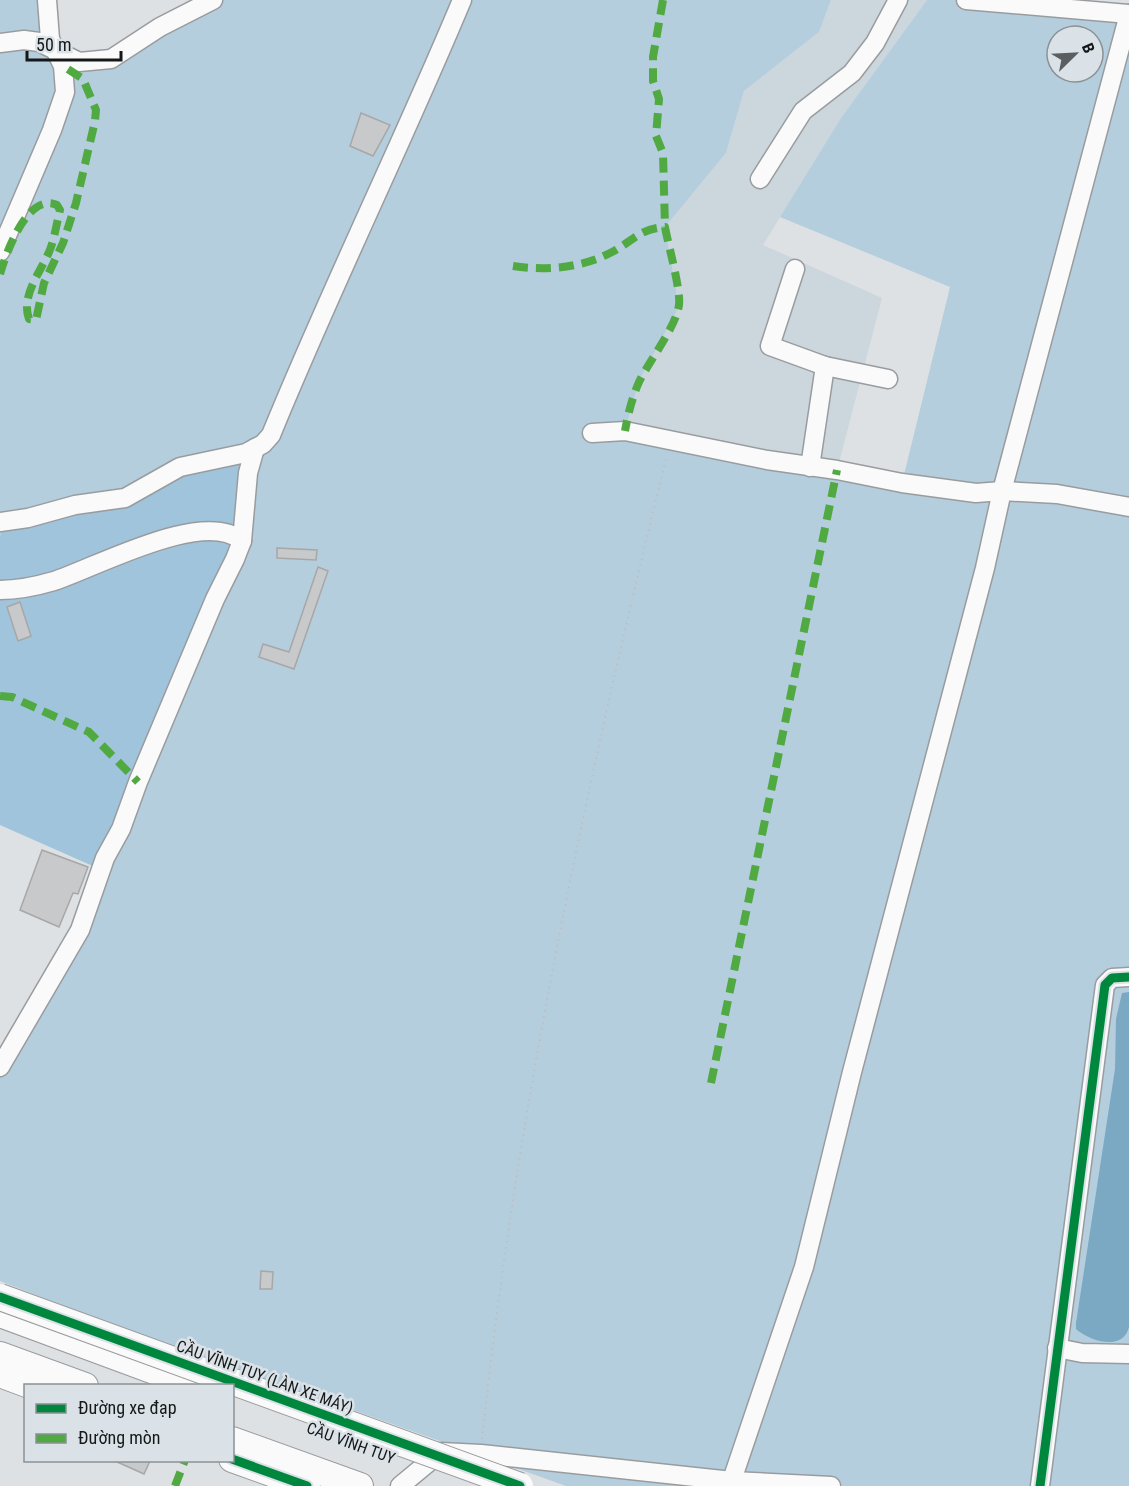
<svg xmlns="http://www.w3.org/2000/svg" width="1129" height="1486" font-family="'Roboto Condensed',sans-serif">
	<rect width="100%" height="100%" fill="#dde1e4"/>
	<polygon fill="#ccd6dd" points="831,0 927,0 841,118 763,245 882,298 837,470 625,431 639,381 679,307 665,227 726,153 744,91 819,32"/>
	<path fill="#b4cede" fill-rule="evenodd" d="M 0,0 L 49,0 L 56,52 L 95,62 L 213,0 L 831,0 L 819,32 L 744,91 L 726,153 L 665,227 L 679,307 L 639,381 L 625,431 L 902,483 L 950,287 L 780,217 L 841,118 L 927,0 L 970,0 L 1129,14 L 1129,1486 L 566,1486 L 100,1320 L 0,1281 L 0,1073 L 80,930 L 138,782 L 163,477 L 28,518 L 12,510 L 0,536 ZM 1057,36 L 1093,36 L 1093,72 L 1057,72 Z"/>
	<polygon fill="#a0c4db" points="246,453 242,541 104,871 0,825 0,536 12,510 29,518"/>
	<path fill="#7ba8c2" d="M 1129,992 L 1129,1327 C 1123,1352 1089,1341 1076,1329 L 1076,1323 L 1115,1069 L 1116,1019 L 1122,993 Z"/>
	<g fill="#c8c9ca" stroke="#a7a7a8" stroke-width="1.5">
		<polygon points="361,113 390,125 373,156 350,146"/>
		<polygon points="277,548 317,550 316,560 277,558"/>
		<polygon points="318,567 328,571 294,669 259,657 263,644 289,652"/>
		<polygon points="20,602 31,636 18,641 7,607"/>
		<polygon points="42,850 88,867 78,894 73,893 59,927 20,910"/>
		<polygon points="261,1271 273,1272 272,1289 260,1289"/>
		<polygon points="115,1461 150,1461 144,1474"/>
	</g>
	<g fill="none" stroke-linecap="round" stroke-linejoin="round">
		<g stroke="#999c9f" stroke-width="21">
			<g id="minor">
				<polyline points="966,0 1129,14"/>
				<polyline points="0,43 24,40 39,42 79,62 111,59 160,27 213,0"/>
				<polyline points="760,179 803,111 852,73 875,43 898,0"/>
				<polyline points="0,252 52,130 65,92 63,66 50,39 47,0"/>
				<polyline points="795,269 770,346 825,366 888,379"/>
				<polyline points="592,433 625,431 767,460 837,470 902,483 976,493 1002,491 1057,494 1129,507"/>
				<polyline points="810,467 825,366"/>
				<path d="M 0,522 L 28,518 L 75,505 L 125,498 L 180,467 L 246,453 L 263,444 L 271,435 C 331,288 401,146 462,0"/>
				<path d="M 0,590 C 18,590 37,586 54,581 C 97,567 204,508 242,541"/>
				<polyline points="0,1067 80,930 105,858 121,829 138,782 215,599 235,559 242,541 248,473 255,448"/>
				<polyline points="1057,1348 1082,1353 1129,1354"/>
				<polyline points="400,1486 441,1452 481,1454 732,1481 831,1486"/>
				<polyline points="730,1486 804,1267 852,1072 985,568 1002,491 1129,14"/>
				<polyline points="1040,1486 1105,985 1112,978 1129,977"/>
			</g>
		</g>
		<g stroke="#999c9f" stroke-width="28">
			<g id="highway">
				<polyline points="0,1314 195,1386"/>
				<polyline points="0,1355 85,1386"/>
				<polyline points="0,1374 32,1386"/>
				<polyline points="232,1440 360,1486"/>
				<polyline points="232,1459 307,1486"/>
			</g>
		</g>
		<path stroke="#bdbfc0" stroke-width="2" stroke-dasharray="1.5 4.5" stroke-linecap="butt" d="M 482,1439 C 517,1107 587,779 667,455"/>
		<use href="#minor" stroke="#fafafb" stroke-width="18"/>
		<use href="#highway" stroke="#fafafb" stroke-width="26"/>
		<g stroke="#999c9f" stroke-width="28" stroke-linecap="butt">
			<polyline id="highway-bridge" points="0,1297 520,1486"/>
		</g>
		<use href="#highway-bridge" stroke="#fafafb" stroke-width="26"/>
		<g stroke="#51a942" stroke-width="8" stroke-dasharray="15 8" stroke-linecap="butt">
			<polyline points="663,0 653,57 653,81 659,99 656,136 663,153 665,227"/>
			<path d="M 513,266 C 546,271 582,268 612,252 C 633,241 639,229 665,227 C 668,244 681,290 679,305 C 676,327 649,361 639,382 C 632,398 628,414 625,431"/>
			<path d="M 0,274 C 6,254 27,192 57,205 L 60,210 C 57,222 55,235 51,247 C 43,270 20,294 29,319 L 36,320 L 44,283 L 63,243 L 76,203 L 95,121 L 96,110 L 83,79 L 63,66"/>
			<polyline points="0,696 12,697 89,732 138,782"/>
			<polyline points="711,1083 837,470"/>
			<polyline points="175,1486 185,1460"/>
		</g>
		<g stroke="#dae2e7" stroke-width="13">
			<g id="cycleway">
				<polyline points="0,1297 520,1486"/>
				<polyline points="232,1459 307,1486"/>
				<polyline points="1040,1486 1105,985 1112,978 1129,977"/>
			</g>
		</g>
		<use href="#cycleway" stroke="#00873e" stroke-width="9"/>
	</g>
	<g text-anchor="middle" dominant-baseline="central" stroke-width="5" stroke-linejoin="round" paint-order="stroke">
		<g font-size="16" fill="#151819" stroke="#dae2e7">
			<text transform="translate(265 1377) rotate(20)">CẦU VĨNH TUY (LÀN XE MÁY)</text>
			<text transform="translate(351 1443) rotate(20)">CẦU VĨNH TUY</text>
		</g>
	</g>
	<rect x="24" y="1384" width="210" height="78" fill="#dae2e7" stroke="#8b9195" stroke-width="1.5"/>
	<rect x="36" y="1404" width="30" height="9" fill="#00873e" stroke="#8b9195" stroke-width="1.5"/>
	<text x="78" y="1414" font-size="18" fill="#151819">Đường xe đạp</text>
	<rect x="36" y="1434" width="30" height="9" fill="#51a942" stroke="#8b9195" stroke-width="1.5"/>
	<text x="78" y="1444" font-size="18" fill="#151819">Đường mòn</text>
	<g transform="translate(1075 54) rotate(66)"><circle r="28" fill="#dae2e7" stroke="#8b9195" stroke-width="1.5"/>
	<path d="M0-4.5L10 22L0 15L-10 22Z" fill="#5b5e60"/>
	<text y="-9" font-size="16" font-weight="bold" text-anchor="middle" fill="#151819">B</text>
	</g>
	<path d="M27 51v9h94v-9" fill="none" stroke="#151819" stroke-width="3"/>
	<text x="36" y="51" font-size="18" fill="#151819" stroke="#dae2e7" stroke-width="4.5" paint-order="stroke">50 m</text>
</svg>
